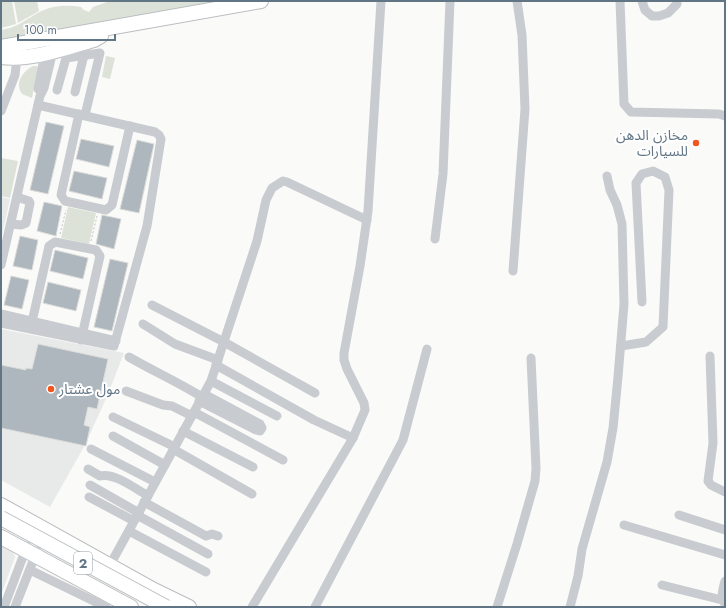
<svg xmlns="http://www.w3.org/2000/svg" width="726" height="608" font-family="Jost,'Noto Sans Arabic',sans-serif">
	<rect width="100%" height="100%" fill="#fafaf8"/>
	<g fill="#e8e9e9">
		<polygon points="1,197 10,199 1,240"/>
		<polygon points="1,329 124,353 108,394 85,445 50,507 1,480"/>
		<polygon points="1,542 13,551 15,557 1,595"/>
	</g>
	<g fill="#dce2d8">
		<polygon points="1,1 12,1 16,24 1,28"/>
		<polygon points="14,1 37,1 39,11 18,23"/>
		<path d="M 110,1 L 232,1 L 1,42 L 1,30 C 21,27 27,17 44,10 C 56,5 68,5 81,7 L 84,10 L 89,12 L 93,7 Z"/>
		<polygon points="106,56 115,58 110,79 102,77"/>
		<path d="M 33,66 L 37,66 L 38,68 L 32,98 L 22,94 C 14,83 23,71 33,66 Z"/>
		<polygon points="1,158 18,161 10,198 1,196"/>
		<polygon points="68,207 96,213 89,244 61,238"/>
	</g>
	<g fill="#adb7bd" stroke="#dcdcda">
		<polygon points="46,122 64,126 48,194 30,190"/>
		<polygon points="81,139 114,146 109,167 76,159"/>
		<polygon points="137,140 154,144 139,213 120,209"/>
		<polygon points="74,171 107,178 102,199 69,191"/>
		<polygon points="44,202 62,206 56,236 37,231"/>
		<polygon points="102,215 121,219 114,249 96,244"/>
		<polygon points="20,236 38,240 32,270 13,266"/>
		<polygon points="55,250 88,258 83,279 50,271"/>
		<polygon points="110,259 128,263 112,331 94,327"/>
		<polygon points="11,276 29,280 22,309 4,305"/>
		<polygon points="48,282 81,290 76,311 43,303"/>
		<polygon points="38,344 108,359 97,409 88,407 84,425 90,427 86,446 1,428 1,365 26,370 26,368 32,369"/>
	</g>
	<g fill="none" stroke-linecap="round" stroke-linejoin="round">
		<g stroke="#babec1" stroke-width="16">
			<g id="highway">
				<polyline points="1,47 261,1"/>
				<path d="M 1,57 C 32,61 65,48 94,40 L 101,36"/>
				<polyline points="1,505 154,590 189,607"/>
				<polyline points="1,537 131,607"/>
			</g>
		</g>
		<g stroke="#c1c4c6" stroke-width="1" stroke-dasharray="2 2" stroke-linecap="butt">
			<polyline points="60,234 66,210"/>
			<polyline points="91,241 97,216"/>
		</g>
		<g stroke="#c8ccd0" stroke-width="9">
			<polyline points="620,1 624,104 631,112 719,114 725,116"/>
			<polyline points="642,1 645,10 652,16 659,16 668,13 677,4 677,1"/>
			<polyline points="38,89 45,53"/>
			<polyline points="57,90 66,58 100,53 85,115"/>
			<polyline points="75,92 84,55"/>
			<polyline points="1,111 15,75 17,58"/>
			<polyline points="79,114 61,195 65,201 106,210 112,205 130,126"/>
			<polyline points="11,224 21,225 26,223 30,203 29,201 17,197"/>
			<polyline points="435,239 443,174 450,1"/>
			<polyline points="1,265 40,96 44,88 53,51"/>
			<polyline points="513,271 525,109 522,35 517,1"/>
			<polyline points="152,305 224,342 315,393"/>
			<polyline points="1,314 116,341"/>
			<polyline points="32,322 49,246 55,242 96,250 100,256 81,340"/>
			<polyline points="1,323 114,346 147,226 161,139 159,135 155,132 38,105"/>
			<polyline points="143,324 175,344 218,360"/>
			<polyline points="621,346 646,342 663,327 669,190 665,177 653,171 642,174 636,183 642,302"/>
			<polyline points="710,356 713,443 708,481 711,485 725,492"/>
			<path d="M 129,357 C 153,371 178,382 202,397"/>
			<polyline points="216,365 314,420 353,438"/>
			<polyline points="211,381 277,416"/>
			<polyline points="126,391 163,405 172,406 192,416"/>
			<polyline points="199,401 256,430 260,431 262,428 260,424 204,394"/>
			<polyline points="194,412 283,460"/>
			<polyline points="113,417 175,447"/>
			<polyline points="183,431 253,467"/>
			<polyline points="113,436 165,465"/>
			<polyline points="91,449 155,482"/>
			<polyline points="173,449 252,494"/>
			<path d="M 88,469 L 100,476 C 114,472 136,489 148,496"/>
			<polyline points="90,485 139,513"/>
			<polyline points="89,497 134,521"/>
			<polyline points="144,502 206,536 212,534 218,536"/>
			<polyline points="137,515 208,554"/>
			<polyline points="679,515 725,530"/>
			<polyline points="624,525 725,555"/>
			<polyline points="129,531 206,572"/>
			<polyline points="110,565 211,381 257,241 266,200 272,188 283,181 287,182 367,220"/>
			<polyline points="30,570 106,607"/>
			<path d="M 725,581 C 723,589 720,597 725,604"/>
			<polyline points="662,585 722,600"/>
			<polyline points="4,607 27,546"/>
			<polyline points="15,607 37,551"/>
			<polyline points="252,607 353,438 365,410 364,403 347,369 344,360 344,353 360,266 368,211 381,1"/>
			<polyline points="315,607 403,440 427,349"/>
			<polyline points="497,607 517,544 535,481 536,468 531,358"/>
			<polyline points="570,607 578,576 582,549 607,462 613,428 618,377 624,304 622,224 617,205 610,190 607,176"/>
		</g>
		<use href="#highway" stroke="#fff" stroke-width="14"/>
		<g stroke="#babec1" stroke-width="16" stroke-linecap="butt">
			<polyline id="highway-bridge" points="1,518 166,607"/>
		</g>
		<use href="#highway-bridge" stroke="#fff" stroke-width="14"/>
	</g>
	<g fill="#f3551f" stroke="#fff" stroke-width="1.5">
		<circle cx="696" cy="143" r="4"/>
		<circle cx="51" cy="389" r="4"/>
	</g>
	<g text-anchor="middle" dominant-baseline="central" stroke-width="4" stroke-linejoin="round" paint-order="stroke">
		<rect fill="#fff" stroke="#919eaa" stroke-width="1" x="74" y="552" width="18" height="22" rx="3"/>
		<g font-size="13" font-weight="bold" fill="#627585">
			<text x="83" y="563">2</text>
		</g>
		<g font-size="14" fill="#627585" stroke="#fff" text-anchor="end">
			<text x="688" y="135">مخازن الدهن<tspan x="688" dy="16">للسيارات</tspan></text>
			<text x="59" y="389" text-anchor="start">مول عشتار</text>
		</g>
	</g>
	<rect width="726" height="608" fill="none" stroke="#627585" stroke-width="4"/>
	<path d="M18 34v6h97v-6" fill="none" stroke="#627585" stroke-width="2"/>
	<text x="24" y="34" font-size="12" fill="#627585" stroke="#ffffff" stroke-width="3" paint-order="stroke">100 m</text>
</svg>
